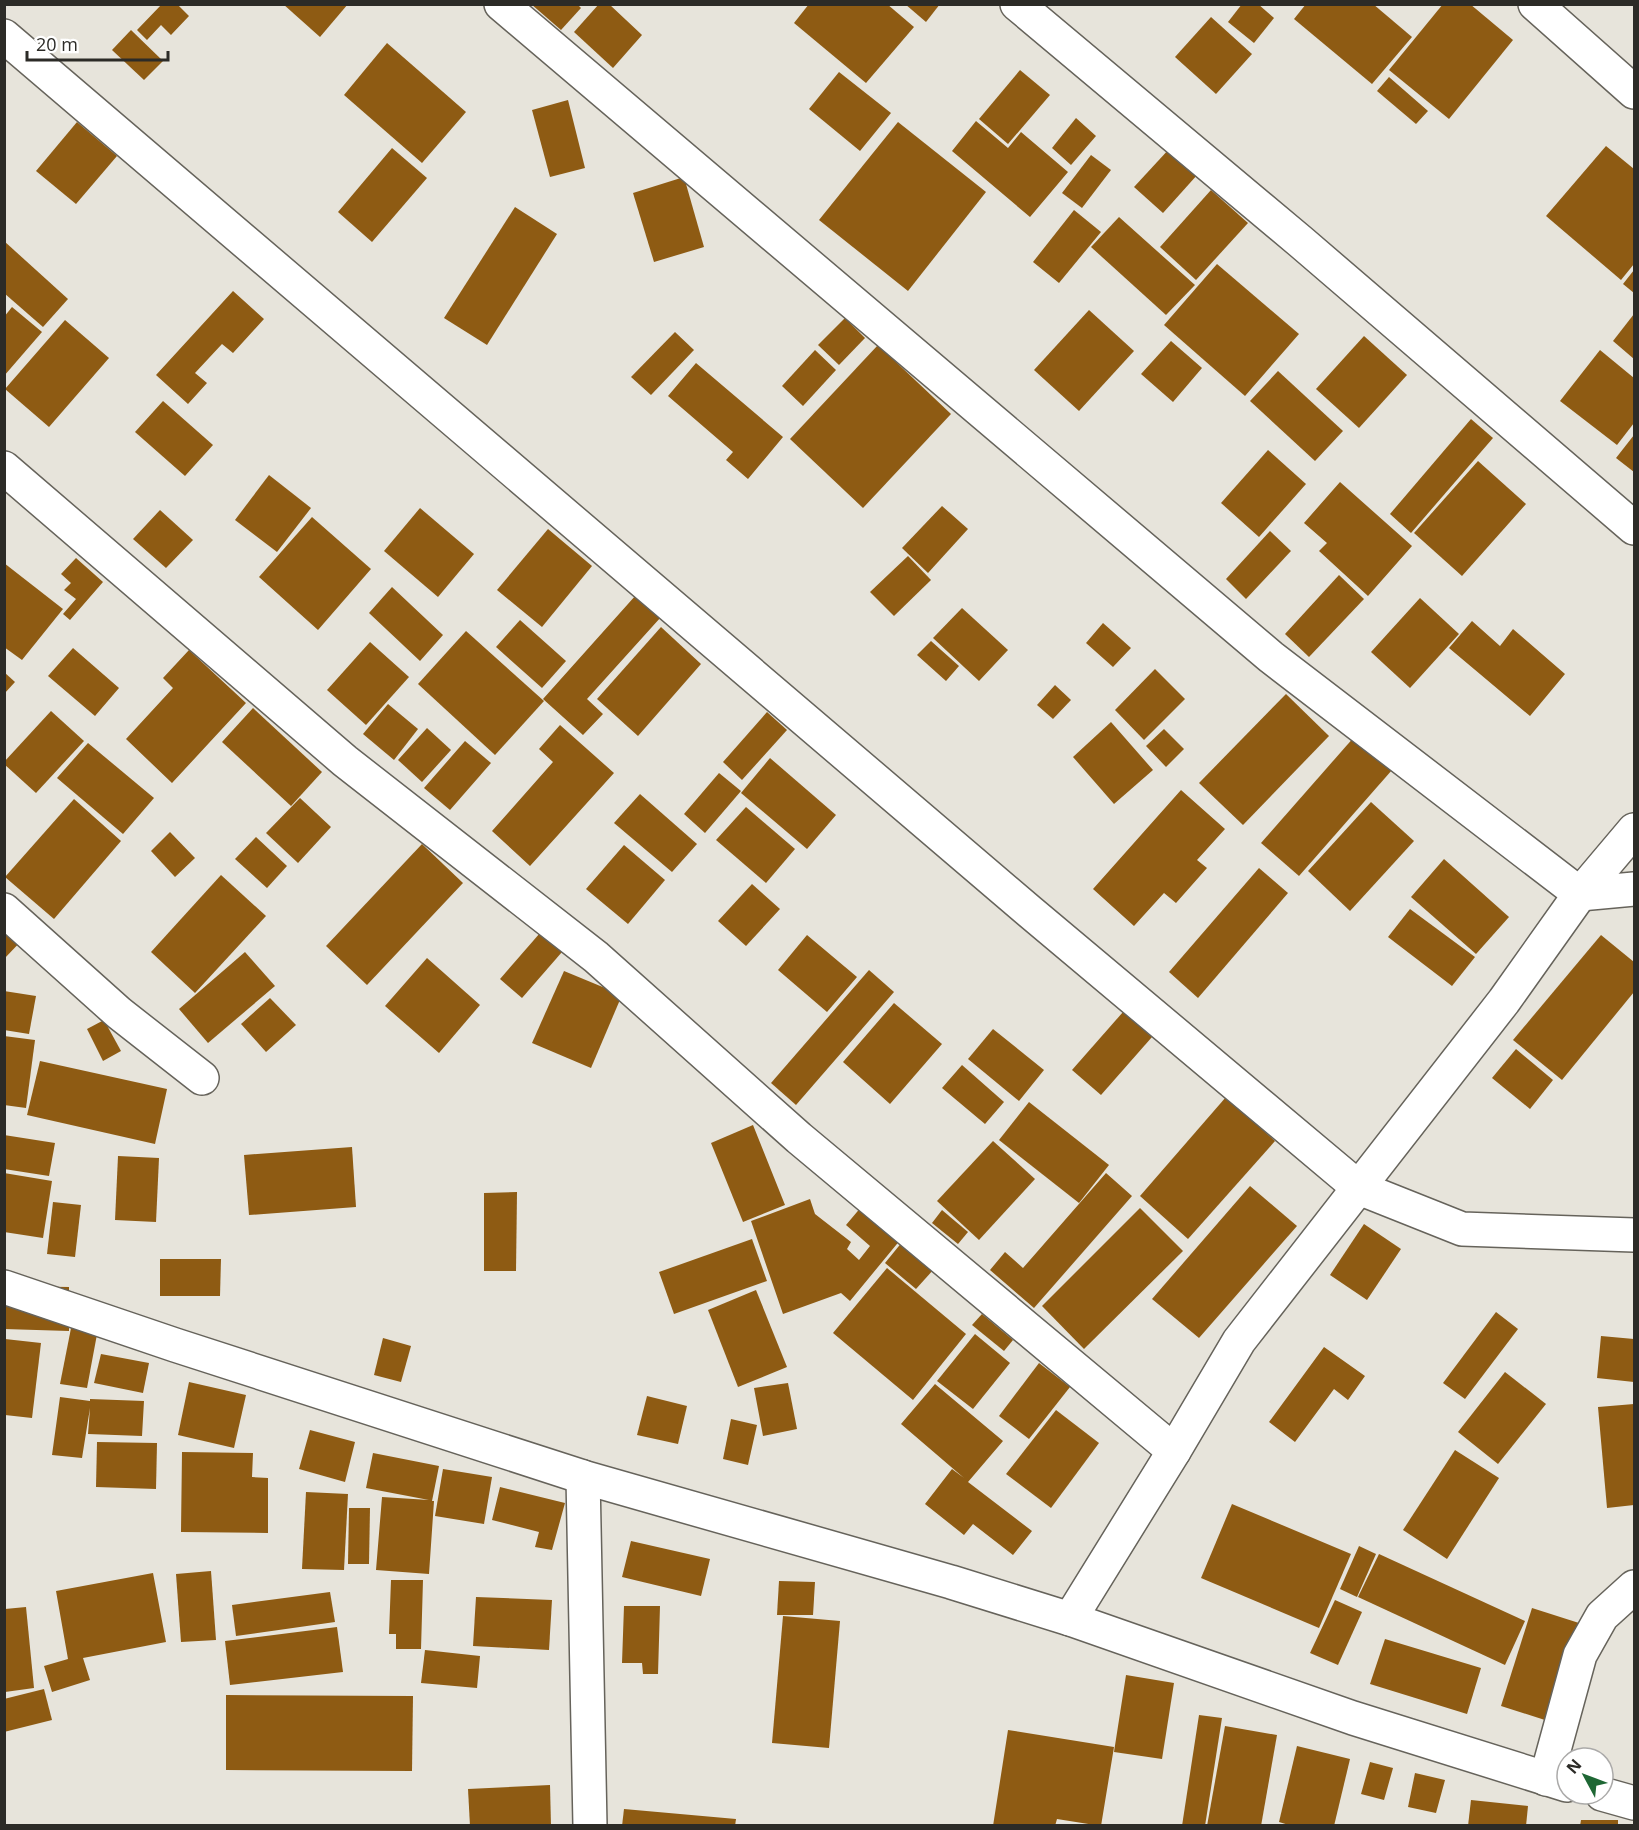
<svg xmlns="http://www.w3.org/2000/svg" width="1639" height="1830" font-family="'Open Sans',sans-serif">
	<rect width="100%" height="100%" fill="#e7e4db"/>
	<g fill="#8e5b13">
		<polygon points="162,4 177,4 189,16 171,35 161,25 147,40 137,30"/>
		<polygon points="283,4 348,4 320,37"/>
		<polygon points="531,4 577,4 581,8 561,30"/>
		<polygon points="599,4 609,4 642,35 613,68 574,32"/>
		<polygon points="809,4 887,4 914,27 866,83 794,23"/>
		<polygon points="905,4 940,4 926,22"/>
		<polygon points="1242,4 1258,4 1274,18 1254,43 1228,22"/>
		<polygon points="1306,4 1373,4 1412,37 1372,84 1294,19"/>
		<polygon points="1443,4 1470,4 1513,40 1449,119 1389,70"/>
		<polygon points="1211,17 1252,54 1216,94 1175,57"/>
		<polygon points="131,30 163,61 144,80 112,50"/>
		<polygon points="387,43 466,112 422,163 344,95"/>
		<polygon points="1020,70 1050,95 1008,144 979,119"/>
		<polygon points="839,72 891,113 860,151 809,109"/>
		<polygon points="1389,77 1428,111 1416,124 1377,91"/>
		<polygon points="568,100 585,168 550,177 532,110"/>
		<polygon points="1076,118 1096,136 1071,165 1052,148"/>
		<polygon points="976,121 1008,148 1021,132 1068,172 1030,217 952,151"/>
		<polygon points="77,122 117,156 76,204 36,171"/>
		<polygon points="898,122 986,192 908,291 819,220"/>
		<polygon points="1606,146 1634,169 1634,264 1621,280 1546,216"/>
		<polygon points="392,148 427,178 372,242 338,212"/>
		<polygon points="1170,148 1198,174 1163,213 1134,187"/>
		<polygon points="1091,155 1111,170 1082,208 1062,193"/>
		<polygon points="684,177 704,247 654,262 633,193"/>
		<polygon points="1211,190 1248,223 1196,280 1160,247"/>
		<polygon points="515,207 557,234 487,345 444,318"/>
		<polygon points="1074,210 1101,232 1059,283 1033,262"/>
		<polygon points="1119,217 1195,285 1166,315 1091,247"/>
		<polygon points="4,241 68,299 43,327 4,293"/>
		<polygon points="1217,264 1299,334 1245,396 1164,325"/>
		<polygon points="1634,270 1634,293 1623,284"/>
		<polygon points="233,291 264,319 233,353 222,344 195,373 207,383 188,404 156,375"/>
		<polygon points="12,307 42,332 4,376 4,317"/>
		<polygon points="1089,310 1134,351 1079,411 1034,370"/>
		<polygon points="1634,314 1634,359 1613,341"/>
		<polygon points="845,318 865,338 839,365 818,345"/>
		<polygon points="65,320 109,358 49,427 5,389"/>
		<polygon points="675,332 694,350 651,395 631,377"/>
		<polygon points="1364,336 1407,375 1359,428 1316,389"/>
		<polygon points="1171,341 1202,368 1173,402 1141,374"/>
		<polygon points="878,345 951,414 863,508 790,439"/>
		<polygon points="815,350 836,370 803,406 782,386"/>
		<polygon points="1600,350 1634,378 1634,423 1617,445 1560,401"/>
		<polygon points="696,363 783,437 748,479 726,460 733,452 668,396"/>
		<polygon points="1278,371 1343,431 1315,461 1250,401"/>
		<polygon points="163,401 213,445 185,476 135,432"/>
		<polygon points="1471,419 1493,438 1411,533 1390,514"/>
		<polygon points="1634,435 1634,472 1616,458"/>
		<polygon points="1268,450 1306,484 1259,537 1221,503"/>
		<polygon points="1478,461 1526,504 1462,576 1414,533"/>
		<polygon points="269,475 311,508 277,552 235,520"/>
		<polygon points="1340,482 1412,546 1368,596 1319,551 1327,543 1304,523"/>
		<polygon points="942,506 968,529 928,573 902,548"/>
		<polygon points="420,508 474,554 438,597 384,551"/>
		<polygon points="160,510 193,540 166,568 133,539"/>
		<polygon points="312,517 371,569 318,630 259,577"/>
		<polygon points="548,529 592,566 542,627 497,590"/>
		<polygon points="1270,531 1291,551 1246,599 1226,579"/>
		<polygon points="908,556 931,580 894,616 870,592"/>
		<polygon points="76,558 103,582 70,620 63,614 76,599 64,590 71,583 61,574"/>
		<polygon points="4,563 63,609 22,660 4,647"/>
		<polygon points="1339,575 1364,599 1309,657 1285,634"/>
		<polygon points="392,587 443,635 420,661 369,613"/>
		<polygon points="636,595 661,617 587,699 603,714 583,735 543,699"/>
		<polygon points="1420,598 1459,634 1410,688 1371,652"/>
		<polygon points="962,608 1008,650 979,681 933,638"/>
		<polygon points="520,620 566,661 542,688 496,647"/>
		<polygon points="1472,621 1500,646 1513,629 1565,674 1530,716 1449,648"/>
		<polygon points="1103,623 1131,648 1113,667 1086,643"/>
		<polygon points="661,627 701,664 638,736 597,699"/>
		<polygon points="466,631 544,701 495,755 418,684"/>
		<polygon points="931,641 959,666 946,681 917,655"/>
		<polygon points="370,642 409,677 366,725 327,690"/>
		<polygon points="73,648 119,688 95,716 48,676"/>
		<polygon points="189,650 246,703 172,783 126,739 173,688 163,678"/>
		<polygon points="1155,669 1185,699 1144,740 1115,710"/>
		<polygon points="4,672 15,682 4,694"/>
		<polygon points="1055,685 1071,700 1053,719 1037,705"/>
		<polygon points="1286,694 1329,736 1243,825 1199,783"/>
		<polygon points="388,704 418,729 394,760 363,734"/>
		<polygon points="253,708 322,772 291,806 222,742"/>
		<polygon points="51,711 84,741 36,793 4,764 4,762"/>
		<polygon points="767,712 787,730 742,780 723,762"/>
		<polygon points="1111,722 1153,770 1114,804 1073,757"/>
		<polygon points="560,725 614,773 530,866 492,831 553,762 539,749"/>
		<polygon points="427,728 451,750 422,782 398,760"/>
		<polygon points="1164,729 1184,749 1166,767 1146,746"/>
		<polygon points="1355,736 1392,770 1299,876 1261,843"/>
		<polygon points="465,741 491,763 450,810 424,788"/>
		<polygon points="88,743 154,798 123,834 57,778"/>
		<polygon points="770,758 836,815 807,849 741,793"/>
		<polygon points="719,773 741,791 705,833 684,814"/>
		<polygon points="1181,790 1225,829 1197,860 1207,868 1176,903 1164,893 1134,926 1093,889"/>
		<polygon points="640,794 697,844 672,872 614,823"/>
		<polygon points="300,798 331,827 298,863 266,833"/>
		<polygon points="74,799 121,841 54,919 5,877"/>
		<polygon points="1371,802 1414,841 1350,911 1308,871"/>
		<polygon points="746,807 795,849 766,883 716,840"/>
		<polygon points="170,832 195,858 175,877 151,851"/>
		<polygon points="256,837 287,866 267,888 235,859"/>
		<polygon points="422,844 463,883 367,985 326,946"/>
		<polygon points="624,845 665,880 628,924 586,889"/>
		<polygon points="1444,859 1509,917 1476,954 1411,897"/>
		<polygon points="1259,868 1288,893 1198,998 1169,972"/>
		<polygon points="221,875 266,916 195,993 151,952"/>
		<polygon points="752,884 780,909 746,946 718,921"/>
		<polygon points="1410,909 1475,957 1452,986 1388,937"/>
		<polygon points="4,918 25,937 4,959"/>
		<polygon points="540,933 562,952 522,998 500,979"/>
		<polygon points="807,935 857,977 827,1012 778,970"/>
		<polygon points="1601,935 1634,962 1634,992 1562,1080 1513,1040"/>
		<polygon points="245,952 275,986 208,1043 179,1009"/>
		<polygon points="427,958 480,1005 439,1053 385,1006"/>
		<polygon points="869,970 894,992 796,1105 771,1083"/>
		<polygon points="564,971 622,995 591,1068 532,1043"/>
		<polygon points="4,991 36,996 29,1034 4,1030"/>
		<polygon points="270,998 296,1025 266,1052 241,1024"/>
		<polygon points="894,1003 942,1044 890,1104 843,1062"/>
		<polygon points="1123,1012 1152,1037 1101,1095 1072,1070"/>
		<polygon points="104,1020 121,1051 103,1061 87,1029"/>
		<polygon points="993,1029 1044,1070 1019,1101 968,1059"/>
		<polygon points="4,1036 35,1040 26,1108 4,1105"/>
		<polygon points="1516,1049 1553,1080 1530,1109 1492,1078"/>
		<polygon points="40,1061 167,1089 155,1144 27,1115"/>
		<polygon points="962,1065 1004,1102 985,1124 942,1088"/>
		<polygon points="1226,1097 1275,1141 1188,1239 1140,1196"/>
		<polygon points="1029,1102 1109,1165 1079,1203 999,1140"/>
		<polygon points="753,1125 785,1205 743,1222 711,1143"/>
		<polygon points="4,1135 55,1143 49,1176 4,1169"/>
		<polygon points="993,1141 1035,1179 979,1240 937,1201"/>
		<polygon points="352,1147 356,1207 249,1215 244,1155"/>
		<polygon points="118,1156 159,1158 156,1222 115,1220"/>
		<polygon points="4,1173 52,1181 43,1238 4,1232"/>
		<polygon points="1106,1173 1132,1196 1034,1308 990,1270 1005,1252 1023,1268"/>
		<polygon points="1250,1186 1297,1226 1199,1338 1152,1299"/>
		<polygon points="517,1192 516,1271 484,1271 484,1193"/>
		<polygon points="810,1199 815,1214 851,1242 847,1249 859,1260 870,1246 846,1225 862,1206 901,1239 850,1301 841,1293 783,1314 751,1221"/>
		<polygon points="53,1202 81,1205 75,1257 47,1254"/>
		<polygon points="1140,1208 1183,1251 1084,1349 1042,1306"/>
		<polygon points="942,1210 968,1232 958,1244 932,1223"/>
		<polygon points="1364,1224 1401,1249 1367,1300 1330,1275"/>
		<polygon points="752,1239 767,1281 674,1314 659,1272"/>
		<polygon points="903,1241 934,1269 916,1289 885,1263"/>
		<polygon points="160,1259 221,1259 220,1296 160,1296"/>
		<polygon points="887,1268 966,1334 913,1400 833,1333"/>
		<polygon points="4,1286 69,1287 69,1331 4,1329"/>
		<polygon points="756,1290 787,1367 738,1387 708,1310"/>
		<polygon points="1496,1312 1518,1329 1465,1399 1443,1383"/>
		<polygon points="74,1313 100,1318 87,1388 60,1384"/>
		<polygon points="982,1314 1013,1340 1004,1351 972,1325"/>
		<polygon points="975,1334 1010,1363 973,1409 937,1381"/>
		<polygon points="1601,1336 1634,1339 1634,1382 1597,1378"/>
		<polygon points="383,1338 411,1346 401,1382 374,1375"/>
		<polygon points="5,1339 41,1343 32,1418 5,1415"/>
		<polygon points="1324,1347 1365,1376 1348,1400 1334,1389 1295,1442 1269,1422"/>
		<polygon points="101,1354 149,1363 143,1393 94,1383"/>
		<polygon points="1039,1363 1070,1387 1029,1439 999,1416"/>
		<polygon points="1505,1372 1546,1404 1498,1464 1458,1432"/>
		<polygon points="189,1382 246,1395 234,1448 178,1435"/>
		<polygon points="788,1383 797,1429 763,1436 754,1388"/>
		<polygon points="935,1384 1003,1441 968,1482 1032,1531 1013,1555 973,1524 964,1535 925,1504 952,1469 964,1478 901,1424"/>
		<polygon points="647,1396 687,1406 678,1444 637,1435"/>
		<polygon points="60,1397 90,1401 90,1399 144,1401 142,1436 88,1434 90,1408 82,1458 52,1455"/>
		<polygon points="1634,1404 1634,1505 1607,1508 1598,1407"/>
		<polygon points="1056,1410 1099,1443 1051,1508 1006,1474"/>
		<polygon points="731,1419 757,1425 748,1465 723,1459"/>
		<polygon points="310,1430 355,1442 345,1482 299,1469"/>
		<polygon points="97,1442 157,1443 156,1489 96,1487"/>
		<polygon points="1455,1450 1499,1478 1447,1559 1403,1530"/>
		<polygon points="182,1452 253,1453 252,1477 268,1478 268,1533 181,1532"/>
		<polygon points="373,1453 439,1466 432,1501 434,1501 429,1574 376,1570 382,1497 429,1500 366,1488"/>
		<polygon points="443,1469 492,1477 484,1524 435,1516"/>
		<polygon points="500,1487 565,1503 552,1550 535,1547 539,1532 492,1520"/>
		<polygon points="306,1492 348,1494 344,1570 302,1569"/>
		<polygon points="1232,1504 1351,1554 1319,1628 1201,1578"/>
		<polygon points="349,1508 370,1508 369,1564 348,1564"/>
		<polygon points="631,1541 710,1559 701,1596 622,1577"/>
		<polygon points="1359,1546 1376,1554 1357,1597 1340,1589"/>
		<polygon points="1379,1554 1525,1621 1505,1665 1358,1597"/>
		<polygon points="211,1571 216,1640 181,1642 176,1574"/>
		<polygon points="153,1573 166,1642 83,1658 90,1680 52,1692 44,1666 68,1659 56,1591"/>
		<polygon points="391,1580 423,1580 421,1649 396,1649 396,1634 389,1634"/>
		<polygon points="779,1581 815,1582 813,1615 777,1615"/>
		<polygon points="330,1592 335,1622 236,1636 232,1605"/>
		<polygon points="476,1597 552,1600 549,1650 473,1646"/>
		<polygon points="1335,1600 1362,1612 1338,1665 1310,1653"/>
		<polygon points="624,1606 660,1606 658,1674 643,1674 642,1663 622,1663"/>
		<polygon points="26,1607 34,1688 5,1692 5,1609"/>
		<polygon points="1532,1608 1579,1623 1548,1721 1501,1706"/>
		<polygon points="783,1616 840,1621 829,1748 772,1743"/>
		<polygon points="337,1627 343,1672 230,1685 225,1641"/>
		<polygon points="1385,1639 1481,1668 1467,1714 1370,1684"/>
		<polygon points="425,1650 480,1656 477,1688 421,1683"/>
		<polygon points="1126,1675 1174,1683 1162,1759 1114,1752"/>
		<polygon points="44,1689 52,1720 4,1732 4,1699"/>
		<polygon points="226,1695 413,1696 412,1771 226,1770"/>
		<polygon points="1199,1715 1222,1718 1205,1826 1182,1826"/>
		<polygon points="1225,1726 1277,1735 1261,1826 1207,1826"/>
		<polygon points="1008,1730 1114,1747 1101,1826 1057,1819 1055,1826 993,1826"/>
		<polygon points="1297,1746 1350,1759 1334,1826 1292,1826 1279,1822"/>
		<polygon points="1370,1762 1393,1768 1384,1800 1361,1794"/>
		<polygon points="1415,1773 1445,1780 1436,1813 1408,1807"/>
		<polygon points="550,1785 551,1826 470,1826 468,1789"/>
		<polygon points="1471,1800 1528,1806 1526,1826 1468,1826"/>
		<polygon points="624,1809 736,1819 735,1826 622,1826"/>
		<polygon points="1581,1820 1618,1820 1618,1826 1580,1826"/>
	</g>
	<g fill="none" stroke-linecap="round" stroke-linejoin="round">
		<g stroke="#66635b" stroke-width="36">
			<g id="street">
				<polyline points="501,4 1271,657 1580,894 1634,889"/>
				<polyline points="1017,4 1301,242 1634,528"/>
				<polyline points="1535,4 1634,92"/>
				<polyline points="4,36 1029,911 1359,1188 1462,1229 1634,1235"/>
				<polyline points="4,468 345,761 596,957 799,1138 1174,1451"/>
				<polyline points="4,910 119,1013 202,1078"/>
				<polyline points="4,1287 175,1345 583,1477 951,1582 1070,1619 1353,1718 1567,1785"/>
				<polyline points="583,1477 590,1826"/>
				<polyline points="1070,1619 1174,1451 1239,1341 1504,1001 1580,894 1634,830"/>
				<polyline points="1546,1779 1580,1655 1602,1616 1634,1587"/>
				<polyline points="1602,1794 1634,1803"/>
			</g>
		</g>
		<use href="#street" stroke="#fff" stroke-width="33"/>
	</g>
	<rect width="1639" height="1830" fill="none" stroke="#2c2b27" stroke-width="12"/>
	<g transform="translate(1585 1776) rotate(311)"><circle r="28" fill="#ffffff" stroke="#abaaa9" stroke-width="1.5"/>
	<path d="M0-4.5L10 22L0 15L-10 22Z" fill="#1e6734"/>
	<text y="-9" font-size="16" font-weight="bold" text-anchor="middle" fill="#2c2b27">N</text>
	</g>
	<path d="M27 51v9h141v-9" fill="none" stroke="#2c2b27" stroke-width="3"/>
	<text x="36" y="51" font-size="18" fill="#2c2b27" stroke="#ffffff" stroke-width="4.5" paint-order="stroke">20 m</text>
</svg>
